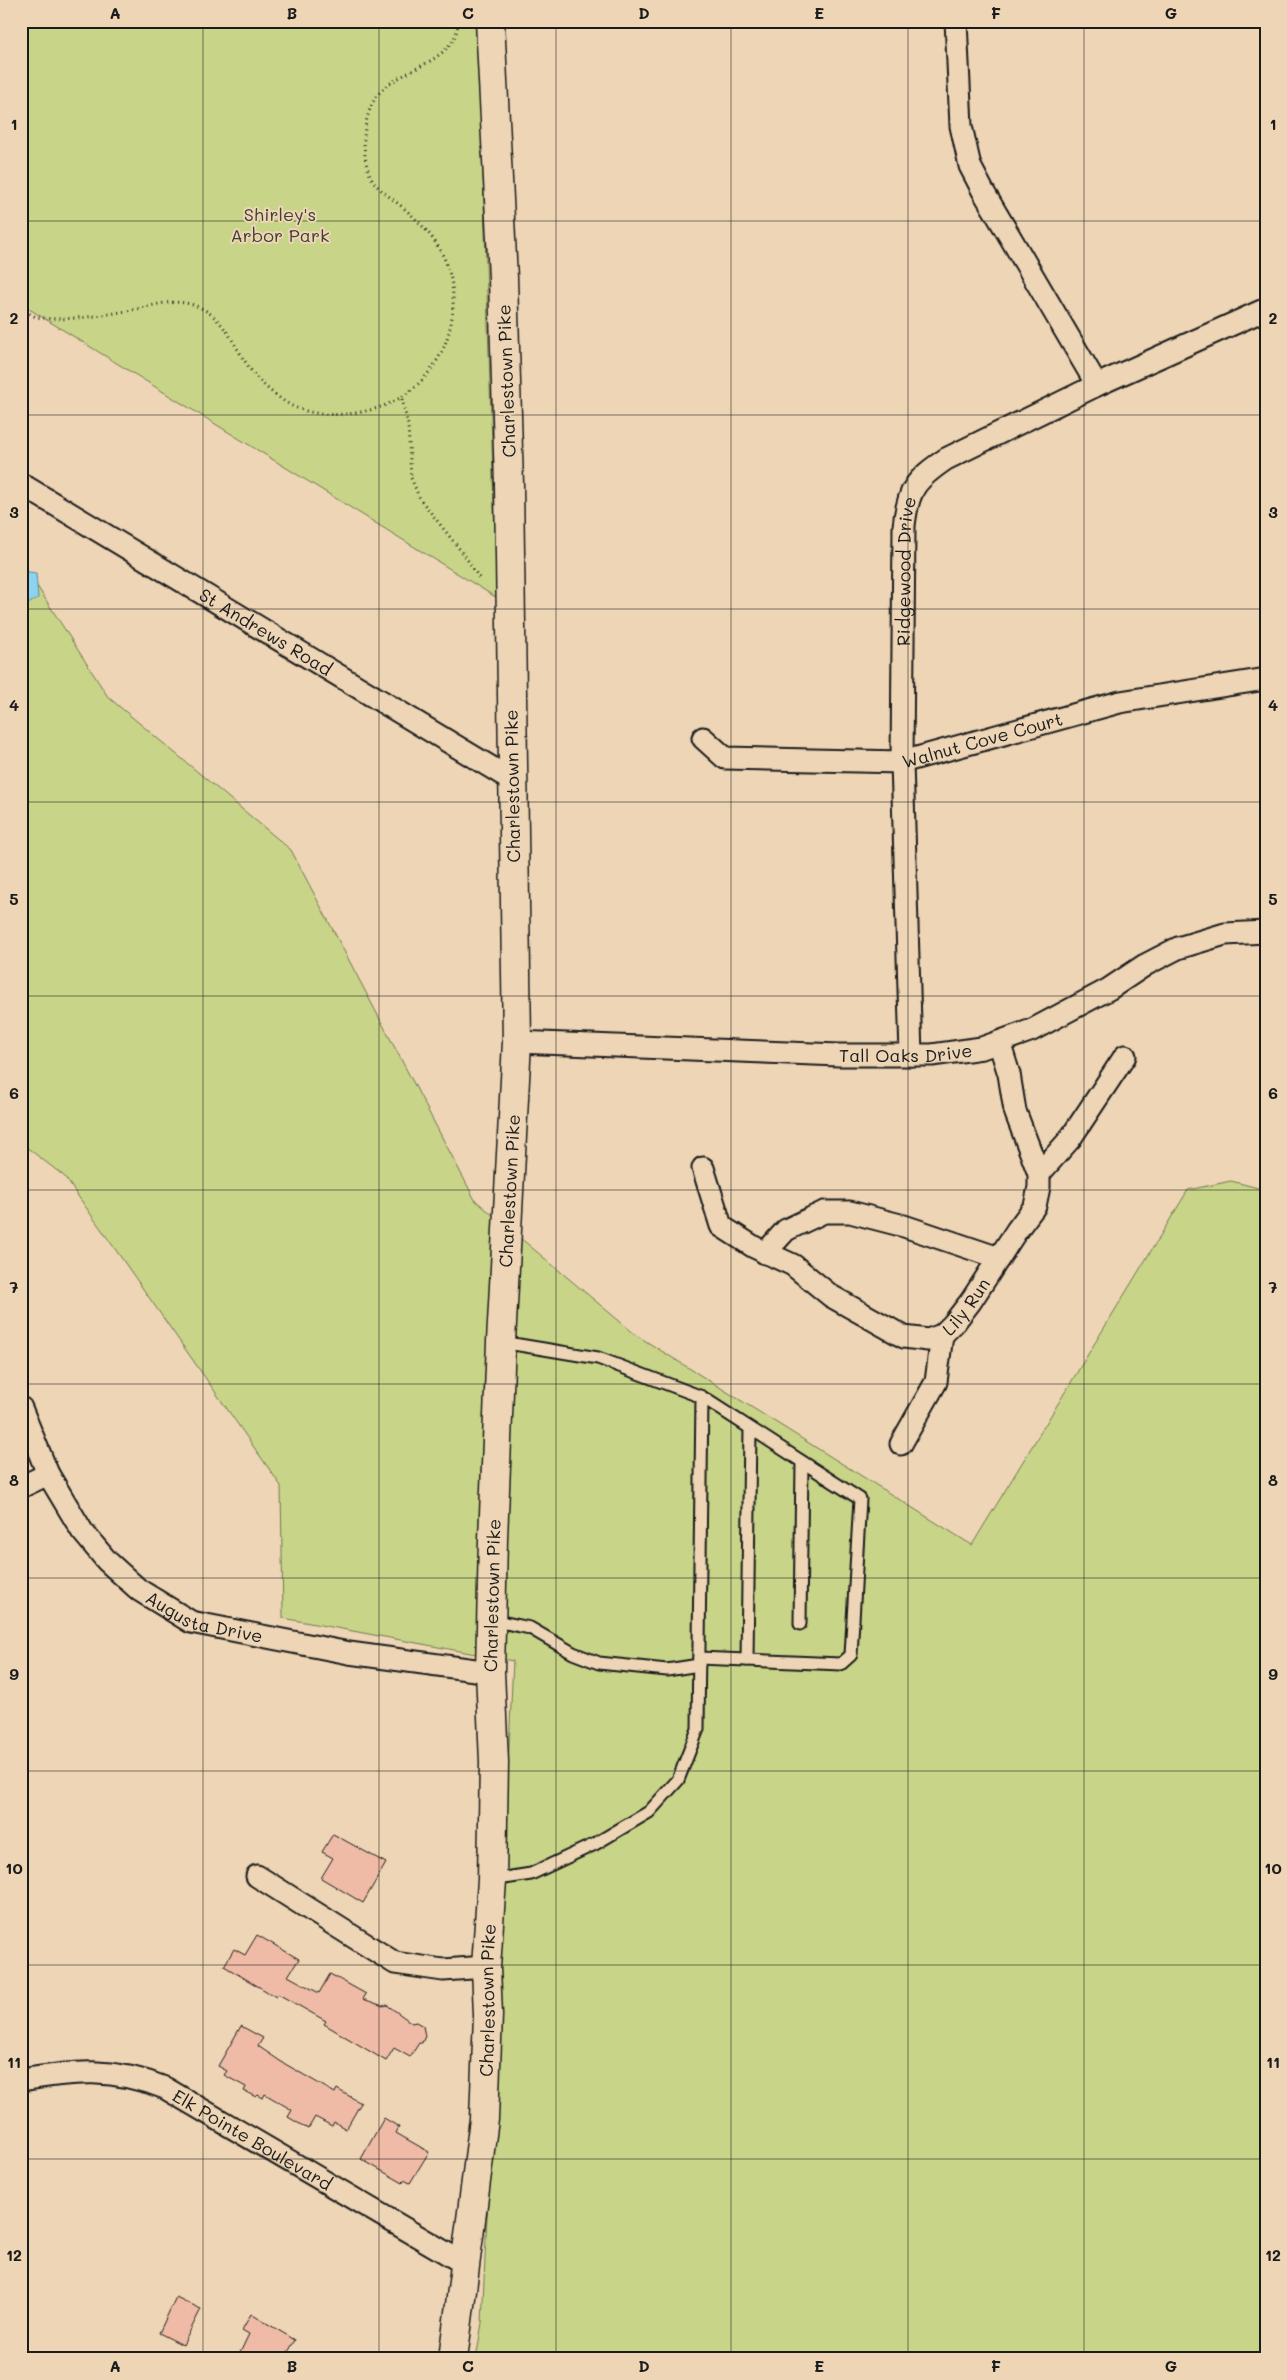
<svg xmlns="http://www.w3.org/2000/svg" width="1287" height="2380" font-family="Mali,sans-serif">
	<rect width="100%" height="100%" fill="#edd5b5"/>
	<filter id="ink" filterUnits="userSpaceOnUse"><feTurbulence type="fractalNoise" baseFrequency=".02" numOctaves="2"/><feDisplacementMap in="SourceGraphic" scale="10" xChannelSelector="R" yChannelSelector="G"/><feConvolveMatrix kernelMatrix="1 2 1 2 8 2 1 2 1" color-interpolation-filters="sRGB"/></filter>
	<g filter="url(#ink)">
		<g fill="#c8d487" stroke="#727852">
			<polygon points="21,21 478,21 497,598 21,304"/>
			<polygon points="21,561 108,697 291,850 475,1200 636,1335 972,1545 1188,1190 1231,1181 1266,1190 1266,2359 476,2359 482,2323 513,1661 283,1618 281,1486 64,1176 21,1143"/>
		</g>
		<polygon fill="#8dd3ef" stroke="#608a9b" points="21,571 36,573 38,598 21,608"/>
		<g fill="#f0bba6" stroke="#1c1c1c">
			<polygon points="333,1834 386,1863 363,1903 321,1878 333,1858 322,1852"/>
			<polygon points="257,1935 299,1959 288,1976 319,1993 330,1974 366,1994 363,1999 383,2006 387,2005 412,2023 416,2022 423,2026 425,2036 422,2043 419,2043 410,2057 394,2048 386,2061 324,2024 326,2021 278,1994 276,1997 224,1966 234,1949 245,1955"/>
			<polygon points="241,2026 263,2038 258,2046 280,2061 335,2093 337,2089 361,2103 346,2129 334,2122 332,2126 315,2117 308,2129 288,2117 292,2110 265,2094 263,2098 258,2095 256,2097 244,2091 246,2087 224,2075 227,2071 218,2066"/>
			<polygon points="384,2118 399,2127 396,2133 429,2152 410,2183 404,2180 403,2183 361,2159"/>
			<polygon points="176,2297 201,2309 183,2345 159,2333"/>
			<polygon points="251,2314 295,2340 284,2359 237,2359 249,2334 242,2330"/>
		</g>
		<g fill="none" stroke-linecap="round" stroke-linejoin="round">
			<g stroke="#1c1c1c" stroke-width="15">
				<g id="service">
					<polyline points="501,1342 598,1358 702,1397 860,1499 851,1655 841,1664 699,1658"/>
					<polyline points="491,1620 530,1628 573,1653 599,1663 667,1670 699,1665"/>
					<polyline points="800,1624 802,1462"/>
					<polyline points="747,1660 750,1429"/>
					<polyline points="492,1880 531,1874 595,1844 649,1812 678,1780 698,1729 702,1397"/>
				</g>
			</g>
			<g stroke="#1c1c1c" stroke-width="25">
				<g id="minor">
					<polyline points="956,21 961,126 970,166 983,191 1097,385"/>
					<path id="s1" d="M 21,484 L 512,780"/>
					<path id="s2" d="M 703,738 L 725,758 L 902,762 L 1120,702 L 1266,679"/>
					<path id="s3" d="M 517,1042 L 839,1055 L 932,1055 L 982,1048 L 1032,1030 L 1109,989 L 1145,965 L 1178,948 L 1225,934 L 1266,932"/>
					<path id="s4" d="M 911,1055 L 902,762 L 904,526 C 908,489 915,480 946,459 L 1097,385 L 1266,309"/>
					<path id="s5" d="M 703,1168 L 721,1226 L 754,1247 L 793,1265 L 831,1296 L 904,1337 L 928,1340 L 942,1335 L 954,1323 L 971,1301 L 1017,1230 L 1035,1206 L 1039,1187 L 1039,1174 L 1015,1111 L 1009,1074 L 999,1042"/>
					<polyline points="1039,1174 1070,1139 1125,1056"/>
					<polyline points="765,1253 786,1230 824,1212 850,1212 904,1226 999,1258"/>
					<path id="s6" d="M 21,1408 L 48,1474 L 82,1531 L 107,1561 L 139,1590 L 191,1622 L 349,1653 L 490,1672"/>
					<polyline points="901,1444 936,1382 942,1335"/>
					<polyline points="21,1487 48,1474"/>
					<polyline points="257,1876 395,1963 443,1970 486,1967"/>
					<path id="s7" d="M 21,2080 C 75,2071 112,2067 165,2088 L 465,2264"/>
				</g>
			</g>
			<g stroke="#1c1c1c" stroke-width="31">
				<g id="tertiary">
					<path id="s8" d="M 453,2359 L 484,2119 L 488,2015 L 486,1967 L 492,1880 L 494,1762 L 490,1672 L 493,1539 L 501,1342 L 517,1042 L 509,485 L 503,278 L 490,21"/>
				</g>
			</g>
			<g stroke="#1c1c1c" stroke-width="3" stroke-dasharray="1 4" stroke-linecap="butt">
				<path d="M 21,308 C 26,311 32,316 37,317 C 64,322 105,315 132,310 C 156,305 179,296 203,309 C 228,323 236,351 253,373 C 263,386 276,396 290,405 C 316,418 348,416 374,409 C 403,401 425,382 439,357 C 449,339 454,316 453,296 C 451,256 430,230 400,205 C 390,197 377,189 371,177 C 365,164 364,151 364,137 C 365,122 370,102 381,91 C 403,68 458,61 458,21"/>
				<polyline points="402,399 408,425 411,478 420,499 465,556 481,581"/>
			</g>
			<use href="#service" stroke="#edd5b5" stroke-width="11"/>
			<use href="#minor" stroke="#edd5b5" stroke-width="21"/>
			<use href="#tertiary" stroke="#edd5b5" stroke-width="28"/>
		</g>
	</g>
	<path fill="none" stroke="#1c1c1c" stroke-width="1" stroke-opacity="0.55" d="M 203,21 L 203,2359M 379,21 L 379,2359M 556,21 L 556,2359M 731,21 L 731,2359M 908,21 L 908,2359M 1084,21 L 1084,2359M 21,221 L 1266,221M 21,415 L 1266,415M 21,609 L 1266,609M 21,802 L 1266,802M 21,996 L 1266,996M 21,1190 L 1266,1190M 21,1384 L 1266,1384M 21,1578 L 1266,1578M 21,1771 L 1266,1771M 21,1965 L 1266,1965M 21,2159 L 1266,2159"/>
	<g text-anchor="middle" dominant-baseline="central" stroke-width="4" stroke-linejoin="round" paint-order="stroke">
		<g font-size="18" fill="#3e4131" stroke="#edd5b5">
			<text x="280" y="214">Shirley's<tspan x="280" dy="21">Arbor Park</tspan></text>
		</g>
		<g font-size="18" fill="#1c1c1c" stroke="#edd5b5">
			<text transform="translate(506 381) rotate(-92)">Charlestown Pike</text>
			<text stroke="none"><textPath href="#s4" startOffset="484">Ridgewood Drive</textPath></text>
			<text stroke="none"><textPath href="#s1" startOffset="286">St Andrews Road</textPath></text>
			<text stroke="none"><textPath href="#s2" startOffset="290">Walnut Cove Court</textPath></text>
			<text transform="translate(512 786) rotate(-91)">Charlestown Pike</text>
			<text stroke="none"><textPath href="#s3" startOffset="389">Tall Oaks Drive</textPath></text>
			<text stroke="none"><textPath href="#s8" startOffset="1171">Charlestown Pike</textPath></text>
			<text stroke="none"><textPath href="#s5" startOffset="352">Lily Run</textPath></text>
			<text stroke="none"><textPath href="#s8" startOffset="766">Charlestown Pike</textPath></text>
			<text stroke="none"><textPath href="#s6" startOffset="292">Augusta Drive</textPath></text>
			<text stroke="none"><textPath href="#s8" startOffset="361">Charlestown Pike</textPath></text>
			<text stroke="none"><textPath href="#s7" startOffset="248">Elk Pointe Boulevard</textPath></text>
		</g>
	</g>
	<rect width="1287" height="2380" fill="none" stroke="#edd5b5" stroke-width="55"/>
	<rect x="28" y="28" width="1232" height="2324" fill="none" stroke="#1c1c1c" stroke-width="2"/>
	<g font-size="16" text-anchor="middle" font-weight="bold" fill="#1c1c1c">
		<text x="115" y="19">A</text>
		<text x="292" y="19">B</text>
		<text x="468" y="19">C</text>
		<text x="644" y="19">D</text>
		<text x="819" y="19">E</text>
		<text x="996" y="19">F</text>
		<text x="1171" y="19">G</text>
		<text x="14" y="130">1</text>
		<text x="1273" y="130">1</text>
		<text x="14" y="324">2</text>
		<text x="1273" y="324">2</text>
		<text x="14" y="518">3</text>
		<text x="1273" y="518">3</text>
		<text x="14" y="711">4</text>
		<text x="1273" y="711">4</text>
		<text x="14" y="905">5</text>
		<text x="1273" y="905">5</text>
		<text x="14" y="1099">6</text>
		<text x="1273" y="1099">6</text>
		<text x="14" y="1293">7</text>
		<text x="1273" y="1293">7</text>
		<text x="14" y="1486">8</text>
		<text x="1273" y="1486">8</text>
		<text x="14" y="1680">9</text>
		<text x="1273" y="1680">9</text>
		<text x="14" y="1874">10</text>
		<text x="1273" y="1874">10</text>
		<text x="14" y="2068">11</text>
		<text x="1273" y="2068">11</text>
		<text x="14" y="2261">12</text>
		<text x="1273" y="2261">12</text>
		<text x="115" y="2372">A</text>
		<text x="292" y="2372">B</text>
		<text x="468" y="2372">C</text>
		<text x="644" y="2372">D</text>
		<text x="819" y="2372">E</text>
		<text x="996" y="2372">F</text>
		<text x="1171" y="2372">G</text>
	</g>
</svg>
